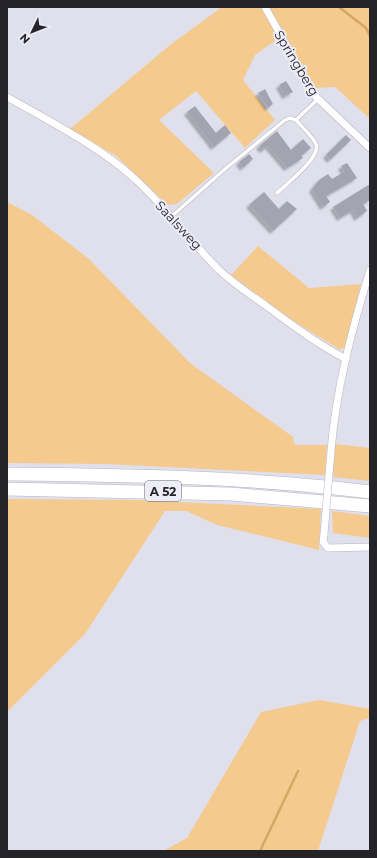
<svg xmlns="http://www.w3.org/2000/svg" width="377" height="858" font-family="Montserrat,sans-serif">
	<defs>
		<filter id="shadow"><feDropShadow dx="-3" dy="3" stdDeviation="1" flood-color="#0004"/></filter>
	</defs>
	<rect width="100%" height="100%" fill="#e0e0ed"/>
	<g fill="#f4ca8e">
		<polygon points="222,7 261,7 279,38 255,55 243,80 275,120 245,148 196,91 159,120 214,173 177,204 168,205 116,156 70,129 170,45"/>
		<polygon points="268,7 370,7 370,119 335,87 315,88"/>
		<polygon points="7,202 32,215 89,259 190,363 293,437 295,445 327,445 325,475 105,464 7,463"/>
		<polygon points="258,246 309,288 361,284 345,347 340,350 292,320 231,275"/>
		<polygon points="335,444 370,448 370,481 333,477"/>
		<polygon points="7,499 137,500 321,509 319,550 217,525 186,511 165,511 85,634 7,712"/>
		<polygon points="332,511 370,516 370,538 333,533"/>
		<polygon points="319,700 370,709 370,718 360,721 318,851 163,851 187,838 261,712"/>
	</g>
	<g fill="none" stroke-linecap="round" stroke-linejoin="round">
		<g stroke="#d5a765" stroke-width="2.5">
			<polyline points="339,7 366,28 370,36"/>
			<polyline points="260,851 298,771"/>
		</g>
	</g>
	<g fill="#a4a3b0" filter="url(#shadow)">
		<polygon points="286,81 293,92 285,96 279,85"/>
		<polygon points="265,89 273,104 268,108 258,93"/>
		<polygon points="195,106 216,133 225,125 231,133 214,147 187,112"/>
		<polygon points="277,131 291,150 303,139 311,148 301,156 303,158 287,168 268,146 263,150 259,146"/>
		<polygon points="346,135 351,140 330,160 326,155"/>
		<polygon points="249,154 253,159 243,168 239,162"/>
		<polygon points="347,163 357,178 326,196 330,202 323,207 312,189 319,180 328,174 332,179 344,172 341,166"/>
		<polygon points="370,184 370,200 363,204 367,211 357,218 353,210 340,218 333,207"/>
		<polygon points="264,192 279,209 287,201 297,209 273,231 249,205"/>
	</g>
	<g fill="none" stroke-linecap="round" stroke-linejoin="round">
		<g stroke="#b6b5c2" stroke-width="4.5">
			<g id="lane">
				<path d="M 277,193 C 286,184 321,158 316,144 C 312,136 302,127 296,120"/>
				<polyline points="172,216 225,169 285,120 290,118 296,120 318,99"/>
			</g>
		</g>
		<g stroke="#b6b5c2" stroke-width="8">
			<g id="street">
				<polyline points="265,7 314,95 370,148"/>
				<path d="M 7,97 C 51,122 97,145 135,179 C 166,207 190,241 219,270 C 233,283 249,294 265,305 C 291,324 317,344 346,359"/>
				<path d="M 331,451 C 336,389 352,329 370,270"/>
				<polyline points="324,534 323,542 328,548 370,547"/>
			</g>
		</g>
		<g stroke="#b6b5c2" stroke-width="14">
			<g id="highway">
				<path d="M 7,474 C 128,475 250,477 370,492"/>
				<polyline points="7,489 231,494 370,506"/>
			</g>
		</g>
		<use href="#lane" stroke="#fff" stroke-width="3.5"/>
		<use href="#street" stroke="#fff" stroke-width="7"/>
		<use href="#highway" stroke="#fff" stroke-width="13"/>
		<g stroke="#b6b5c2" stroke-width="8" stroke-linecap="butt">
			<polyline id="street-bridge" points="324,534 331,451"/>
		</g>
		<use href="#street-bridge" stroke="#fff" stroke-width="7"/>
	</g>
	<g text-anchor="middle" dominant-baseline="central" stroke-width="4" stroke-linejoin="round" paint-order="stroke">
		<rect fill="#ededfa" stroke="#606067" stroke-width="1" x="145" y="481" width="36" height="20" rx="3"/>
		<g font-size="12" font-weight="bold" fill="#242328">
			<text x="163" y="491">A 52</text>
		</g>
		<g font-size="13" fill="#242328" stroke="#ededfa">
			<text transform="translate(297 63) rotate(59)">Springberg</text>
			<text transform="translate(179 225) rotate(47)">Saalsweg</text>
		</g>
	</g>
	<rect width="377" height="858" fill="none" stroke="#242328" stroke-width="16"/>
	<g transform="translate(32 32) rotate(227)" stroke="#ededfa" stroke-width="3" paint-order="stroke">
	<path d="M0-3L7 15L0 10L-7 15Z" fill="#242328"/>
	<text y="-6" font-size="11" font-weight="bold" text-anchor="middle" fill="#242328">N</text>
	</g>
</svg>
